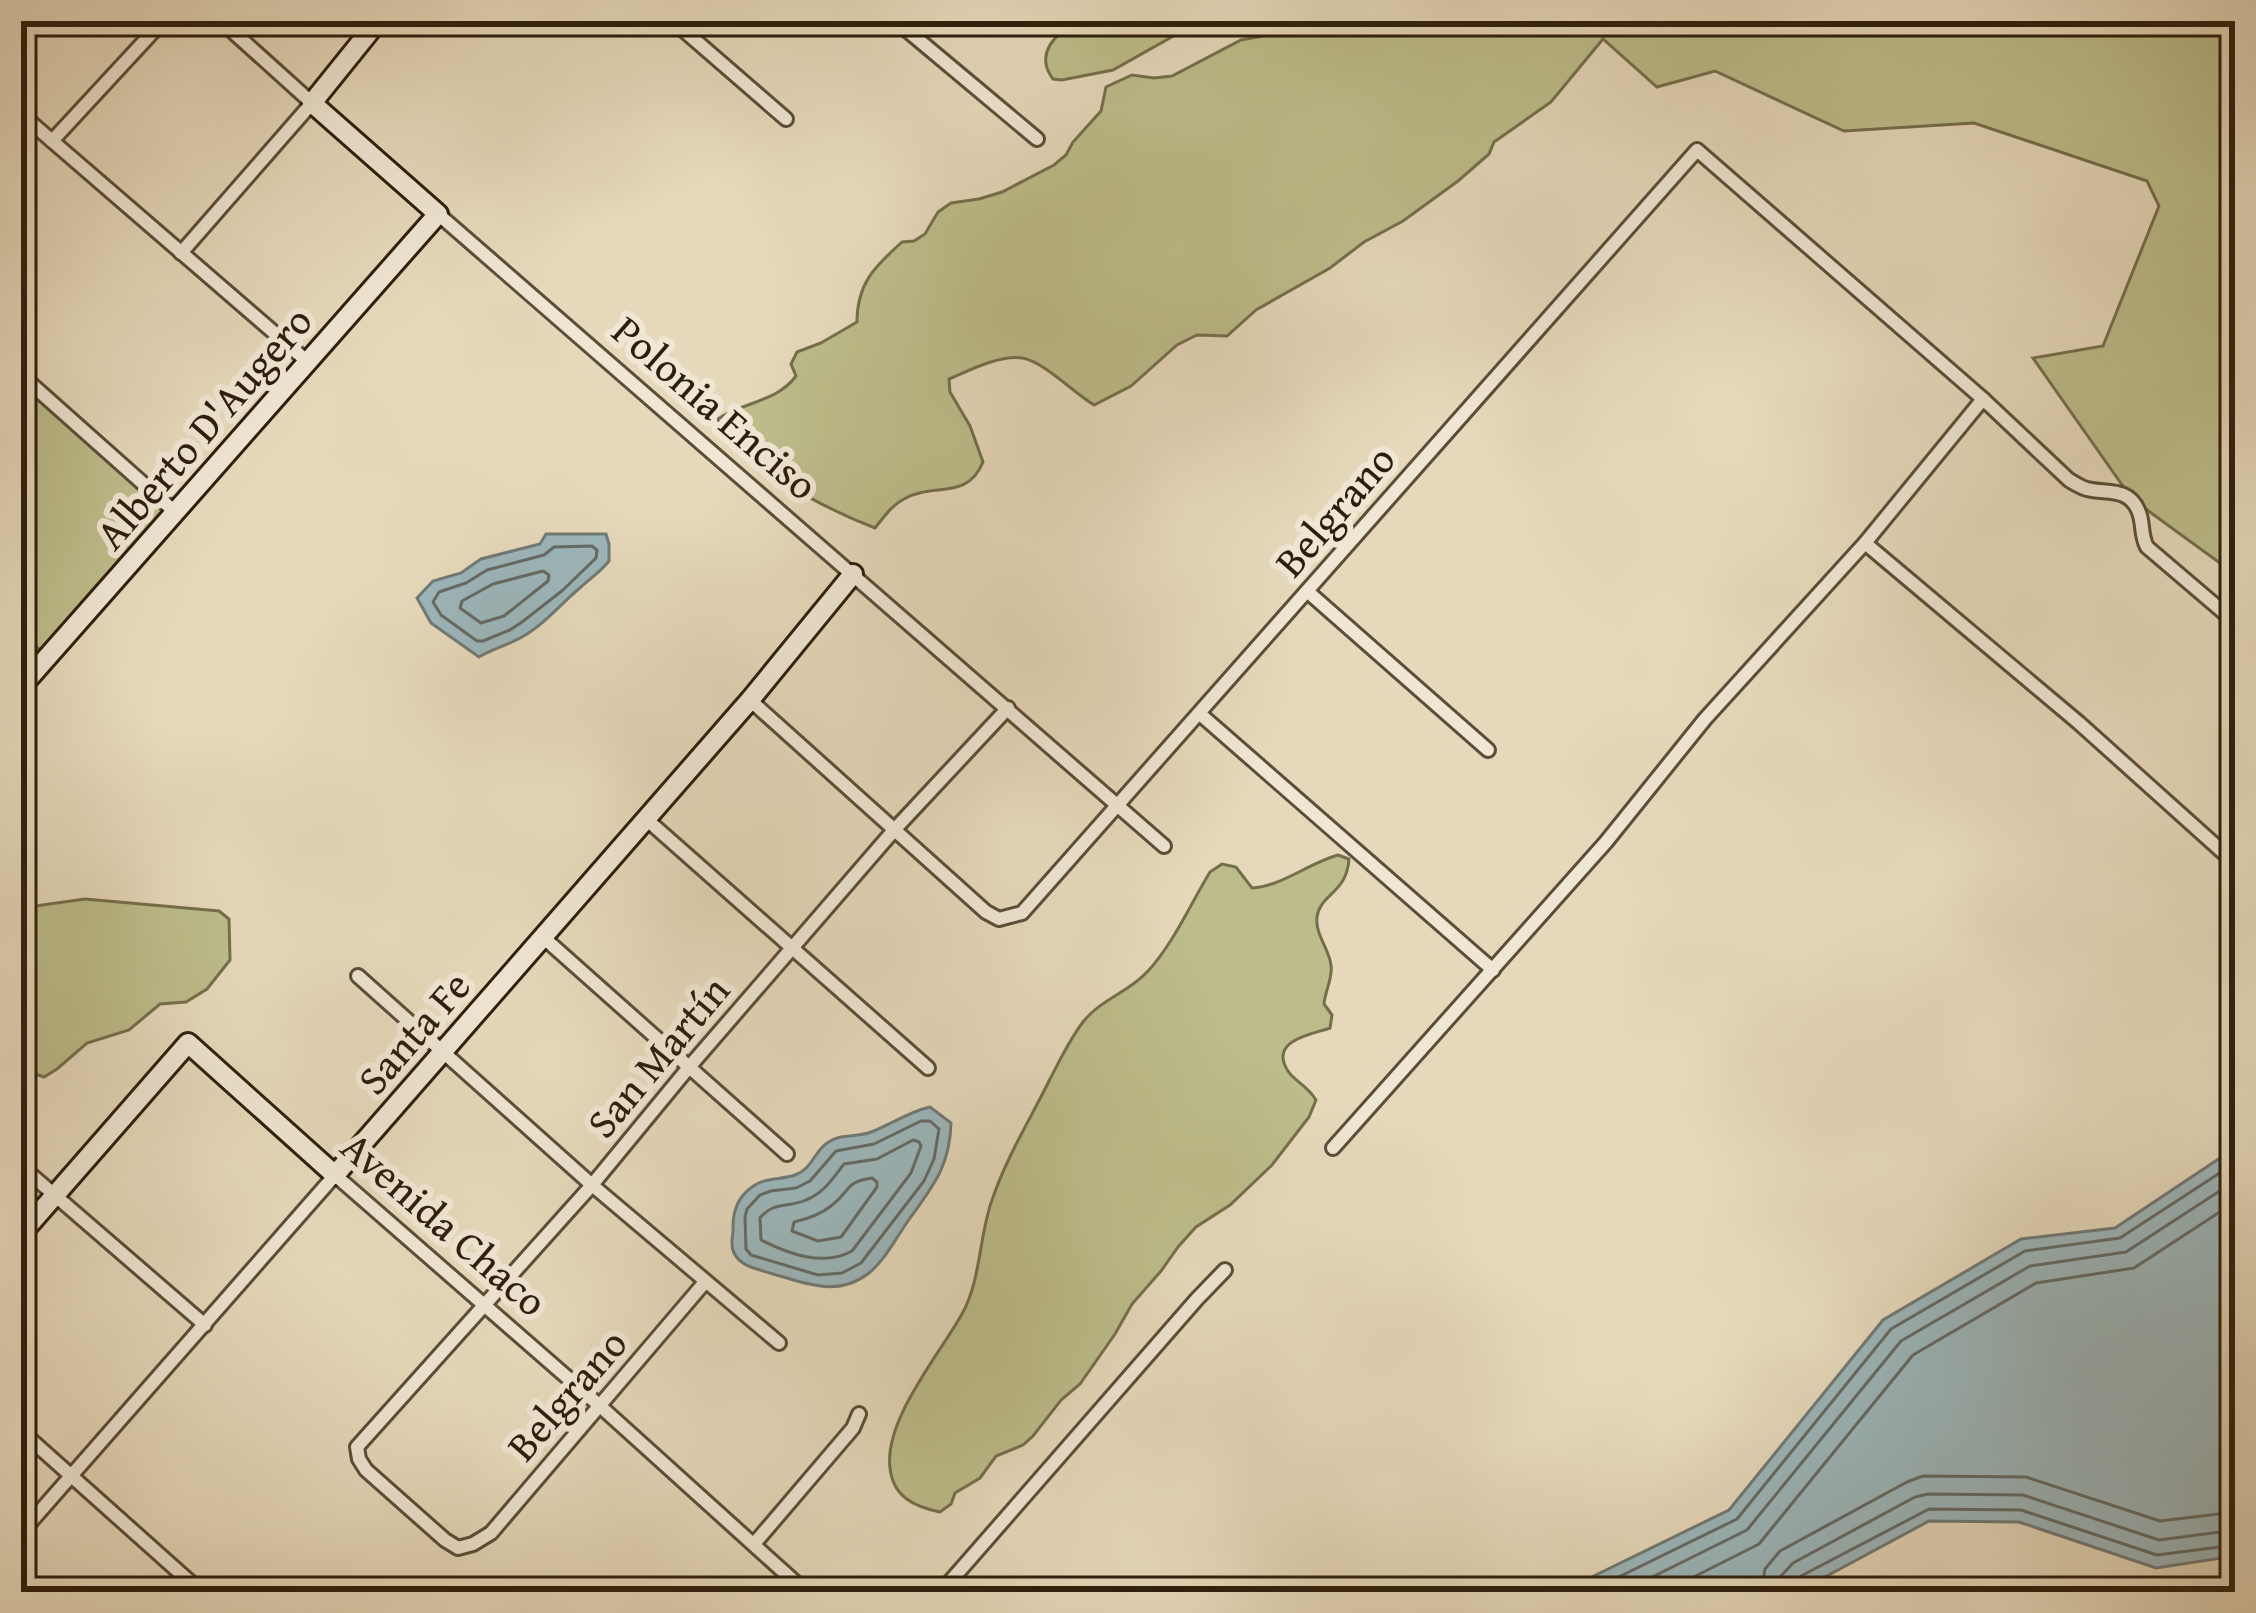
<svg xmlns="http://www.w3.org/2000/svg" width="2256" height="1613" font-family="'Gentium Book Plus',serif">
	<rect width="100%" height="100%" fill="#e6d9bb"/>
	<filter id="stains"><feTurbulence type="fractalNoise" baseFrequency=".00167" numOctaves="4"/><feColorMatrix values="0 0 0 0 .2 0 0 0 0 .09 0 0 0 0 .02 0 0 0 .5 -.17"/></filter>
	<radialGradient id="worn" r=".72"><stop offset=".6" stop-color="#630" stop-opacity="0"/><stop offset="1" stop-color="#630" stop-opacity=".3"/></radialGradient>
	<g fill="#bdbd8b" stroke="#756e4c" stroke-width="3">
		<path d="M 1080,21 L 1200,21 L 1113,70 L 1062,80 L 1053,79 C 1034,54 1056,31 1080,21 Z"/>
		<path d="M 1315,21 L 2235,21 L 2235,574 L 2132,499 L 2033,358 L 2103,346 L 2159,206 L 2147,181 L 1974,123 L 1844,131 L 1715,71 L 1657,87 L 1603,39 L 1551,102 L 1494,142 L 1489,154 L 1458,181 L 1403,221 L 1364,242 L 1330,268 L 1256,310 L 1227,336 L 1197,335 L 1177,345 L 1131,386 L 1094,405 C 1074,393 1043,361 1022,358 C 999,355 970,370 949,379 L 950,392 L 970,426 L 983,462 C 967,501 934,482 904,499 C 892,505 883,518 875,528 C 836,513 789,489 757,463 C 744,453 735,442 720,434 L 718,419 C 743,402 777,402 796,376 L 791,364 L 797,352 L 821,343 L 857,322 C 857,284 874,267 902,242 L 914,241 L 925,234 L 938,212 L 951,203 L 979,199 L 1002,192 L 1054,165 L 1066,155 L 1073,142 L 1101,111 L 1106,87 L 1132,75 L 1154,78 L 1172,76 L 1241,40 L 1297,30 Z"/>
		<polygon points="21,375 175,512 48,657 21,633"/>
		<path d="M 1338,855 L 1349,859 C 1347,893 1320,894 1317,917 C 1315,935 1329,948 1331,965 C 1333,978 1325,991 1324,1004 L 1332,1015 L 1330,1028 C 1313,1034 1268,1040 1288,1071 C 1294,1081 1307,1085 1316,1100 L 1309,1117 L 1272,1165 L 1230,1205 L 1196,1227 L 1178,1247 L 1161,1271 L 1132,1304 L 1115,1334 L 1080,1384 L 1061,1400 L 1033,1436 L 1023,1445 L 996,1456 L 980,1478 L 955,1493 L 951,1504 L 940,1512 C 915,1507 893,1497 890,1468 C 884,1420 939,1355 962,1314 C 981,1280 979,1236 992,1200 C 1007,1156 1031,1118 1051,1077 C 1061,1058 1070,1039 1083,1022 C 1100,1000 1129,992 1147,972 C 1172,946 1191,903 1210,872 L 1222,864 L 1236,867 L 1252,888 C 1280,887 1309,863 1338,855 Z"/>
		<polygon points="85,899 219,911 229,919 230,960 207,989 186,1002 160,1004 129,1030 87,1043 57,1069 44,1077 21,1069 21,908"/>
	</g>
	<g fill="#9cb7bc" stroke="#707a76" stroke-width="3">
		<path d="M 546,534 L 606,534 L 609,544 L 609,561 C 600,572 591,578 581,587 C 560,604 540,630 514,641 C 502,647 491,650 479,657 L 431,623 L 417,598 L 433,581 L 461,573 L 481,559 L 540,544 Z"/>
		<path d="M 930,1107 L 951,1123 C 950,1167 932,1187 908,1221 C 896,1238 885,1260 869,1273 C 837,1298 806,1283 773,1274 C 758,1269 741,1267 734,1253 C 729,1243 734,1236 733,1226 C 733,1210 738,1197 752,1187 C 765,1177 781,1180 795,1175 C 812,1169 814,1152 827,1143 C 840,1133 856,1138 871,1132 C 892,1124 908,1112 930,1107 Z"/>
		<polygon points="2235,1148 2235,1556 2156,1568 2019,1522 1929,1521 1797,1592 1561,1592 1729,1510 1883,1320 2021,1239 2115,1228"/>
	</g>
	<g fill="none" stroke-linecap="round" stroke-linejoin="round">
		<g stroke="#646a64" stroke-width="3">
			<polygon points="592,546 597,550 596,558 563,590 522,622 510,630 483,641 477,641 441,615 433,602 439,592 466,583 487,570 544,555 554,547"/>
			<polygon points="543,571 549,575 548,581 504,616 481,623 460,608 462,601 493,584"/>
			<polygon points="921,1121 930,1121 939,1129 934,1159 924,1181 861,1263 842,1273 818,1275 751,1255 746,1249 745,1217 747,1209 760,1195 771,1191 796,1188 810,1181 836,1151 874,1144"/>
			<path d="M 913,1140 L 919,1142 L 921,1146 L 911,1173 L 852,1251 C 823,1267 789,1254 761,1240 L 760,1218 C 774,1201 788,1208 806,1200 C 824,1193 833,1178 844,1164 L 877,1159 Z"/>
			<path d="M 872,1178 L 877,1182 L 877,1187 L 841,1237 L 818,1241 L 792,1231 L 794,1222 C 807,1219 820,1215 831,1206 C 851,1191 844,1182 872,1178 Z"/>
			<polyline points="1588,1592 1737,1519 1891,1329 2025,1251 2120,1238 2235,1163"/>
			<polyline points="1622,1592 1747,1530 1901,1341 2030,1266 2126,1252 2235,1181"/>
			<polyline points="1664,1592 1759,1544 1913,1355 2036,1283 2134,1268 2235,1202"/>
			<polyline points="1761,1592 1765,1569 1780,1551 1907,1482 1923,1476 2026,1477 2160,1521 2235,1512"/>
			<polyline points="1779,1592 1781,1576 1793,1563 1915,1497 1928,1494 2023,1495 2159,1540 2235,1530"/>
			<polyline points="1794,1592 1795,1583 1801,1576 1929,1509 2021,1510 2157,1555 2235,1545"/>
		</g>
		<g stroke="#5b4d38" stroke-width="18">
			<g id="street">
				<polyline points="673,21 786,119"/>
				<polyline points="896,21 1037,139"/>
				<polyline points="21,114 308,362"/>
				<polyline points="52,141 163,21"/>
				<polyline points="438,214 1164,846"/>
				<polyline points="181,253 312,103 221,21"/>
				<polyline points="21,375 175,512"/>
				<polyline points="1865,543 2079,723 2235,863"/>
				<polyline points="1307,591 1488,750"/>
				<path d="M 750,700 L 986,912 L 999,919 L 1022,913 C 1248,660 1471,403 1697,150 L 1983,399 L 2069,480 C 2074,483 2082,488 2087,489 C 2106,494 2128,487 2138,510 C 2144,522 2140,534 2147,547 L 2235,622"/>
				<polyline points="1200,714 1493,970"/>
				<polyline points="645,818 928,1068"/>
				<polyline points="544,938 787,1154"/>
				<polyline points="358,976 592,1185 779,1343"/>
				<polyline points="1333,1148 1606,842 1705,719 1865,543 1983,399"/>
				<polyline points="21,1166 205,1325"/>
				<polyline points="705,1282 491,1533 473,1544 458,1548 445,1540 366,1470 359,1459 357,1447 592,1185 690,1066 895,829 1008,708"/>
				<polyline points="21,1431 198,1589"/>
				<polyline points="21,1533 335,1175 600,1406 806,1592"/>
				<polyline points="754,1544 853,1428 859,1414"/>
				<polyline points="941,1592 1197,1299 1225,1270"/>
			</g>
		</g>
		<g stroke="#2d1e0c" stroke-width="24">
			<g id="secondary">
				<polyline points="21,687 438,214 312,103 378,21"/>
				<polyline points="21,1234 188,1043 335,1175 750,700 853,574"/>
			</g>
		</g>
		<use href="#street" stroke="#efe6d3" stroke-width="12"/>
		<use href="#secondary" stroke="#efe6d3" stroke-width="18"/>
	</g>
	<g text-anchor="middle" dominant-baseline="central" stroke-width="12" stroke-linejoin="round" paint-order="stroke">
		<g font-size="42" fill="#2d1e0c" stroke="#efe6d3">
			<text transform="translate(716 407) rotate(41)">Polonia Enciso</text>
			<text transform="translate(203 427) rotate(-49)">Alberto D'Augero</text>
			<text transform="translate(1334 510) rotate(-49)">Belgrano</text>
			<text transform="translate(413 1032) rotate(-49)">Santa Fe</text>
			<text transform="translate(657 1056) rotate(-50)">San Martín</text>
			<text transform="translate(445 1223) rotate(41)">Avenida Chaco</text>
			<text transform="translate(566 1394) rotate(-49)">Belgrano</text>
		</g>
	</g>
	<rect width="2256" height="1613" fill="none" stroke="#e6d9bb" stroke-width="72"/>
	<rect x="24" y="24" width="2208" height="1565" fill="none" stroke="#2d1e0c" stroke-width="6"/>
	<rect x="36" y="36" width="2184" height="1541" fill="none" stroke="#2d1e0c" stroke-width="3"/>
	<rect width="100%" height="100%" filter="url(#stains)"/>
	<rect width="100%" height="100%" fill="url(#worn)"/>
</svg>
